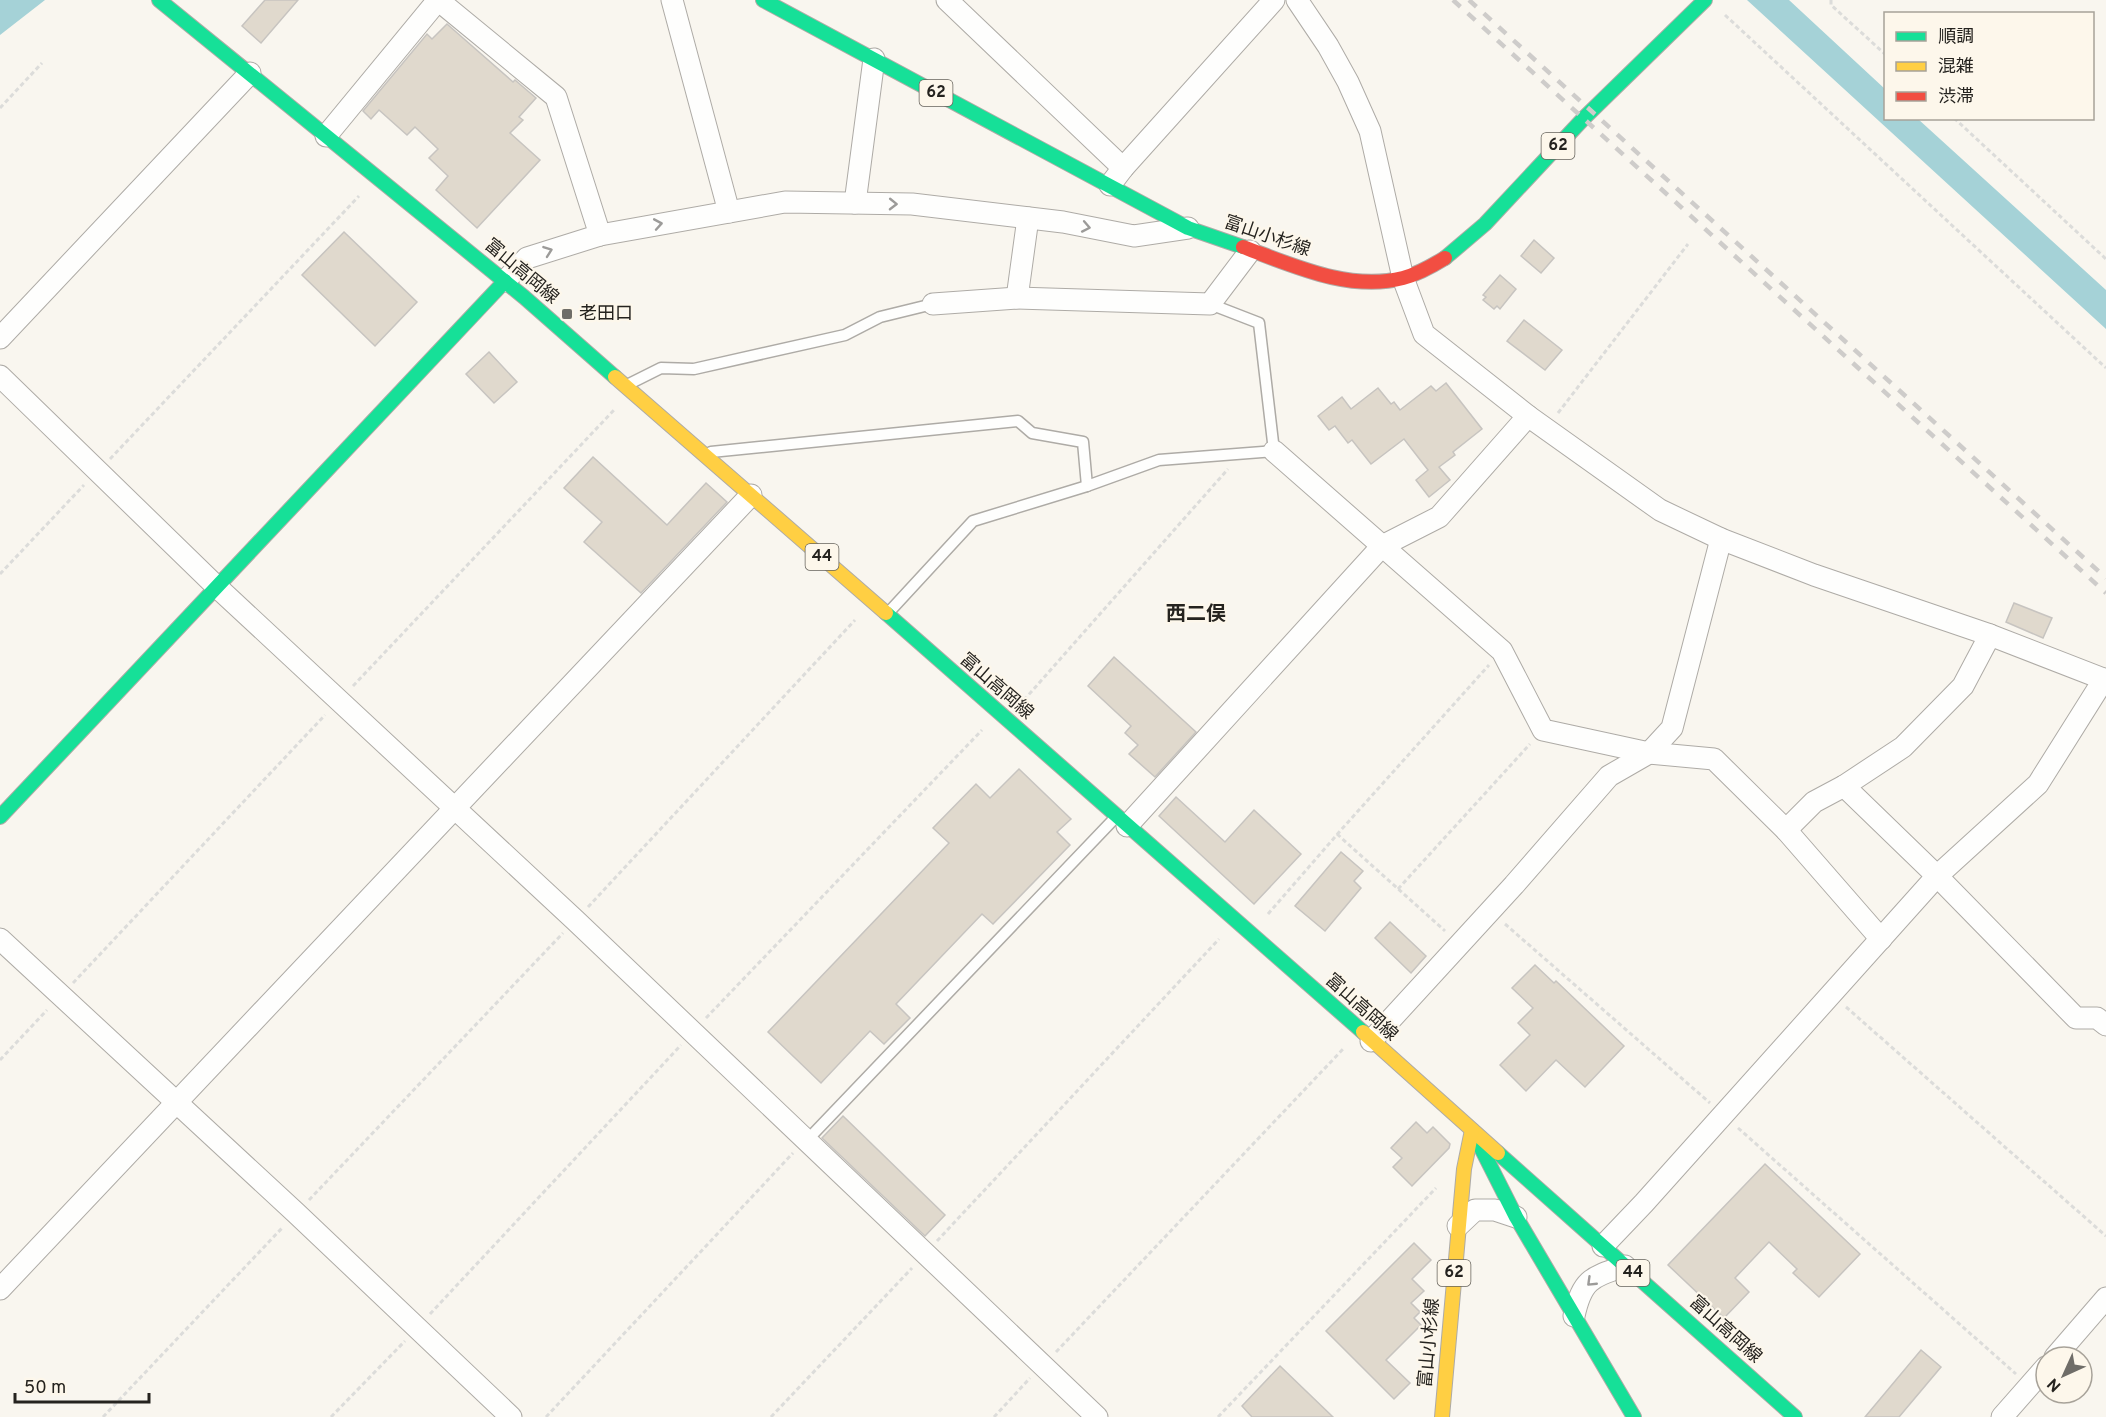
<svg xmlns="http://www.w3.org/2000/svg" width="2106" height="1417" font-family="Overpass,'Noto Sans JP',sans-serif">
	<rect width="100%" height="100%" fill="#f9f6ef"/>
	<g fill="#a5d2d7">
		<polygon points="0,0 45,0 0,35"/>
		<polygon points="1747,0 1789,0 1885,89 1886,118 1918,119 2106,290 2106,329"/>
	</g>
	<g fill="#e0d9cd" stroke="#c7c4c0" stroke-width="1.5">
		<polygon points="265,0 298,0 261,43 242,26"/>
		<polygon points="447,24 513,82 515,80 536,98 519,117 523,120 510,133 540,160 477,228 436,190 448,176 429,158 438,149 415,127 407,135 379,110 371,119 363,111 427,34 432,39"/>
		<polygon points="344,232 417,302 375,346 302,275"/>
		<polygon points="1534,240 1554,258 1541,273 1521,256"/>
		<polygon points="1500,275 1516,289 1500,309 1497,306 1494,309 1483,300 1486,297 1483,295"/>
		<polygon points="1524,320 1562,350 1545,370 1507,341"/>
		<polygon points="489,352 517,382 494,403 466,374"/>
		<polygon points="1446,383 1482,429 1453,452 1455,455 1439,467 1450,480 1429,497 1416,480 1428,470 1404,439 1371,464 1352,440 1348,443 1335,426 1329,430 1318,416 1342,397 1351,409 1378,388 1391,404 1394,402 1400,410 1431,386 1436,391"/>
		<polygon points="593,457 667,525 706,483 727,502 641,593 584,542 602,522 564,488"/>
		<polygon points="2014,603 2052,618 2043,638 2006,622"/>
		<polygon points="1114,657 1196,732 1155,777 1129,754 1138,745 1125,733 1131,726 1088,686"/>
		<polygon points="1019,769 1071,819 1057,832 1070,845 993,924 982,914 896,1004 910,1018 884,1044 870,1031 821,1083 768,1032 949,843 933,828 976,784 990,798"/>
		<polygon points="1176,797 1225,842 1254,810 1301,854 1254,904 1159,816"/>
		<polygon points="1341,852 1363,871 1354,881 1361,888 1325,931 1295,906"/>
		<polygon points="1390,922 1426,956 1411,973 1375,938"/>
		<polygon points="1535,965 1554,983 1556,981 1624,1046 1585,1087 1556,1060 1526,1091 1500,1065 1530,1035 1518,1023 1533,1008 1512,988"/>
		<polygon points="843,1116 945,1215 925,1236 822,1138"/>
		<polygon points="1416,1122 1427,1133 1433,1127 1450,1144 1449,1148 1412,1186 1393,1167 1402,1158 1391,1148"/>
		<polygon points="1765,1164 1860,1254 1819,1297 1793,1273 1797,1269 1769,1242 1735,1278 1749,1292 1724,1318 1668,1265"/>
		<polygon points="1414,1243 1431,1260 1412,1279 1424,1291 1411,1303 1420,1312 1414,1318 1421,1325 1386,1360 1410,1383 1394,1399 1326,1331"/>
		<polygon points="1921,1350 1941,1367 1899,1417 1865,1417"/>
		<polygon points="1280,1366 1333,1417 1252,1417 1242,1406"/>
	</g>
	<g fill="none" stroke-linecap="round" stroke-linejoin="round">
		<g stroke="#aeaba6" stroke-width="13">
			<g id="lane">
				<polyline points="629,384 661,368 694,369 845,335 880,317 933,304"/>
				<polyline points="711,452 1018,421 1032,433 1083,442 1087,486"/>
				<polyline points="889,612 973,521 1087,486 1159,460 1274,451 1259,323 1210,304"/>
				<polyline points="814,1133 1114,819"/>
			</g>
		</g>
		<g stroke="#aeaba6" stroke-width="23">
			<g id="street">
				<polyline points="438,0 556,97 600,235"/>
				<polyline points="672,0 729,212"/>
				<polyline points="947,0 1123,168"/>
				<polyline points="1297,0 1328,46 1348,82 1370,131 1403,278 1424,334 1528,416 1660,510 1721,539 1814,575 1990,635 2106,680"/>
				<polyline points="326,136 438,0"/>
				<polyline points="1110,185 1123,168 1274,0"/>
				<polyline points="855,203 874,59"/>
				<polyline points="505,281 527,258 600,235 785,202 912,204 1063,222 1134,236 1188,228"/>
				<polyline points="1017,298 1028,218"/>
				<polyline points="933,304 1017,298 1210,304 1250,251"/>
				<polyline points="0,338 250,73"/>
				<polyline points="0,376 217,587 575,920 1097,1417"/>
				<polyline points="1274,451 1502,651 1543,730 1649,753 1714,759 1786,830 1881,939"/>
				<polyline points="1844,786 1937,876 2076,1018 2097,1018 2106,1025"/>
				<polyline points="1127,826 1382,546 1439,517 1528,416"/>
				<polyline points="1786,830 1814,802 1844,786 1903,747 1963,686 1990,635"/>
				<polyline points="0,939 296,1213 511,1417"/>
				<polyline points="1371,1041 1514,885 1609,776 1649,753 1672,728 1721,539"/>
				<polyline points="1458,1226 1475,1210 1495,1210 1516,1217"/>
				<polyline points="1603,1246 1644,1203 1937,876 2038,784 2104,679"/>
				<polyline points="0,1289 751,495"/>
				<path d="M 1574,1316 C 1582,1279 1592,1277 1625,1266"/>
				<polyline points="2055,1357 2106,1298"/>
				<polyline points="2002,1417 2046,1367"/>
			</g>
		</g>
		<g stroke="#aeaba6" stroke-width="16">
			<g id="fast">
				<polyline points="159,0 524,297 615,377"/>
				<polyline points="763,0 1188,228 1243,247"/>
				<polyline points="1445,258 1485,224 1584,118 1705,0"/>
				<polyline points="886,613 1363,1032"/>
				<polyline points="0,817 505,281"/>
				<polyline points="1473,1132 1516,1217 1634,1417"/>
				<polyline points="1498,1153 1795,1417"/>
			</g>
		</g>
		<g stroke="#aeaba6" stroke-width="16">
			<g id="slow">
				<polyline points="615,377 886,613"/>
				<polyline points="1363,1032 1498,1153"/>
				<polyline points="1442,1417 1464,1169 1472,1130"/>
			</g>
		</g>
		<g stroke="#aeaba6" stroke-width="16">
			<path id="jam" d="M 1243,247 C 1292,265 1349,292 1403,278 C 1418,274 1432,266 1445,258"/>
		</g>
		<g stroke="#dcdcda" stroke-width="3" stroke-dasharray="4.5 3" stroke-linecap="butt">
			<polyline points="1831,0 1831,5 1886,55"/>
			<polyline points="1725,15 2106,368"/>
			<polyline points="0,108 42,63"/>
			<polyline points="1954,118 2106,259"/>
			<polyline points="1558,413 1688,244"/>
			<polyline points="110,459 359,196"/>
			<polyline points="0,574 84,485"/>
			<polyline points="353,686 614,410"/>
			<polyline points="1024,700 1228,469"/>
			<polyline points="1337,834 1445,931"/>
			<polyline points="1398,889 1530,744"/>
			<polyline points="588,907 855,620"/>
			<polyline points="1268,914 1341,830 1489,665"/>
			<polyline points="1505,924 1710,1103"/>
			<polyline points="73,983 325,715"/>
			<polyline points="1846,1007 2106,1236"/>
			<polyline points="706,1018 982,730"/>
			<polyline points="0,1060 47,1010"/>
			<polyline points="1738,1128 2016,1374"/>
			<polyline points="309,1200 563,933"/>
			<polyline points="937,1241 1219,939"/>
			<polyline points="430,1314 681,1045"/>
			<polyline points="1056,1352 1344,1048"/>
			<polyline points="103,1417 283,1227"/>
			<polyline points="331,1417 405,1341"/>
			<polyline points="546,1417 793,1153"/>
			<polyline points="771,1417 912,1268"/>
			<polyline points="994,1417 1030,1378"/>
			<polyline points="1218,1417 1436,1188"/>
		</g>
		<use href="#lane" stroke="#fefefd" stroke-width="10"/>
		<use href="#street" stroke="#fefefd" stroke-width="21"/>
		<use href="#fast" stroke="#16e098" stroke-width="14"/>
		<use href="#slow" stroke="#ffcf43" stroke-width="14"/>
		<use href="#jam" stroke="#f24e42" stroke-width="14"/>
		<g stroke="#ceccca" stroke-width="4.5" stroke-dasharray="10 10" stroke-linecap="butt">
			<polyline points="1453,0 2106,593"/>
			<polyline points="1469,0 2106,578"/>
		</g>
	</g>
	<defs><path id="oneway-chevron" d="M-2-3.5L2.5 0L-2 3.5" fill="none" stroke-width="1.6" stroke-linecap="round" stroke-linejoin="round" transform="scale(1.5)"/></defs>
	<g stroke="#9c9b99">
		<use href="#oneway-chevron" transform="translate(893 204) rotate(1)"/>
		<use href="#oneway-chevron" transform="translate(658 224) rotate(-10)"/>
		<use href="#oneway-chevron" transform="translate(1086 227) rotate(11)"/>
		<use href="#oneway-chevron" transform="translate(548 251) rotate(-20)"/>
		<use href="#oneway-chevron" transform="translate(1591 1282) rotate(136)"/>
	</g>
	<rect fill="#6f6d68" stroke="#fdf7eb" stroke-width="2" x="561" y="308" width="12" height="12" rx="3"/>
	<g text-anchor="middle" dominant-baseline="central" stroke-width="4.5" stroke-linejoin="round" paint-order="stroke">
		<g fill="#fdf7eb" stroke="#66635c" stroke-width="1.5">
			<rect x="919.5" y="80" width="33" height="26" rx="4.5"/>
			<rect x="1541.5" y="133" width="33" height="26" rx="4.5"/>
			<rect x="805.5" y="544" width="33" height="26" rx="4.5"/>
			<rect x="1437.5" y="1260" width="33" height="26" rx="4.5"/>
			<rect x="1616.5" y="1260" width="33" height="26" rx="4.5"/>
		</g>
		<g font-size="16" font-weight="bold" fill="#25231f">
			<text x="936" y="93">62</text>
			<text x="1558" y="146">62</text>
			<text x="822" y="557">44</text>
			<text x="1454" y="1273">62</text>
			<text x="1633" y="1273">44</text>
		</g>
		<g font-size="18" fill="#25231f" stroke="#fdf7eb">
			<text transform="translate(1267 237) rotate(19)">富山小杉線</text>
			<text transform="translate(521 272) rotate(40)">富山高岡線</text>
			<text transform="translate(996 687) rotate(41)">富山高岡線</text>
			<text transform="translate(1361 1008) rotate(42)">富山高岡線</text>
			<text transform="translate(1725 1330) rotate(42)">富山高岡線</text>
			<text transform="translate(1430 1343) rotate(-85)">富山小杉線</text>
		</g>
		<g font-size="18" fill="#25231f" stroke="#fdf7eb" text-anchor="start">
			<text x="579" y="314">老田口</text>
		</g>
		<g font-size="20" font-weight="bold" fill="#25231f" stroke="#fdf7eb">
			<text x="1196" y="615">西二俣</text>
		</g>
	</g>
	<rect x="1884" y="12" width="210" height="108" fill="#fdf7eb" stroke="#a7a299" stroke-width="1.5"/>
	<rect x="1896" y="32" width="30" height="9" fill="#16e098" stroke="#a7a299" stroke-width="1.5"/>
	<text x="1938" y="42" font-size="18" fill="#25231f">順調</text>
	<rect x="1896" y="62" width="30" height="9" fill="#ffcf43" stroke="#a7a299" stroke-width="1.5"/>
	<text x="1938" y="72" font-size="18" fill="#25231f">混雑</text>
	<rect x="1896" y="92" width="30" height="9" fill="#f24e42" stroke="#a7a299" stroke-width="1.5"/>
	<text x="1938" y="102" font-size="18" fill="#25231f">渋滞</text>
	<g transform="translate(2064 1375) rotate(225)"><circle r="28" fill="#fdf7eb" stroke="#a7a299" stroke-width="1.5"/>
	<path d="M0-4.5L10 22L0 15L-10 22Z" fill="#6f6d68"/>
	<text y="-9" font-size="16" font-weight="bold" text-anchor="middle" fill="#25231f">N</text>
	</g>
	<path d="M15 1393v9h134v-9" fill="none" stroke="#25231f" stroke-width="3"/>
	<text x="24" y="1393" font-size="18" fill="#25231f" stroke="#fdf7eb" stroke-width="4.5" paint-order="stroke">50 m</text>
</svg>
